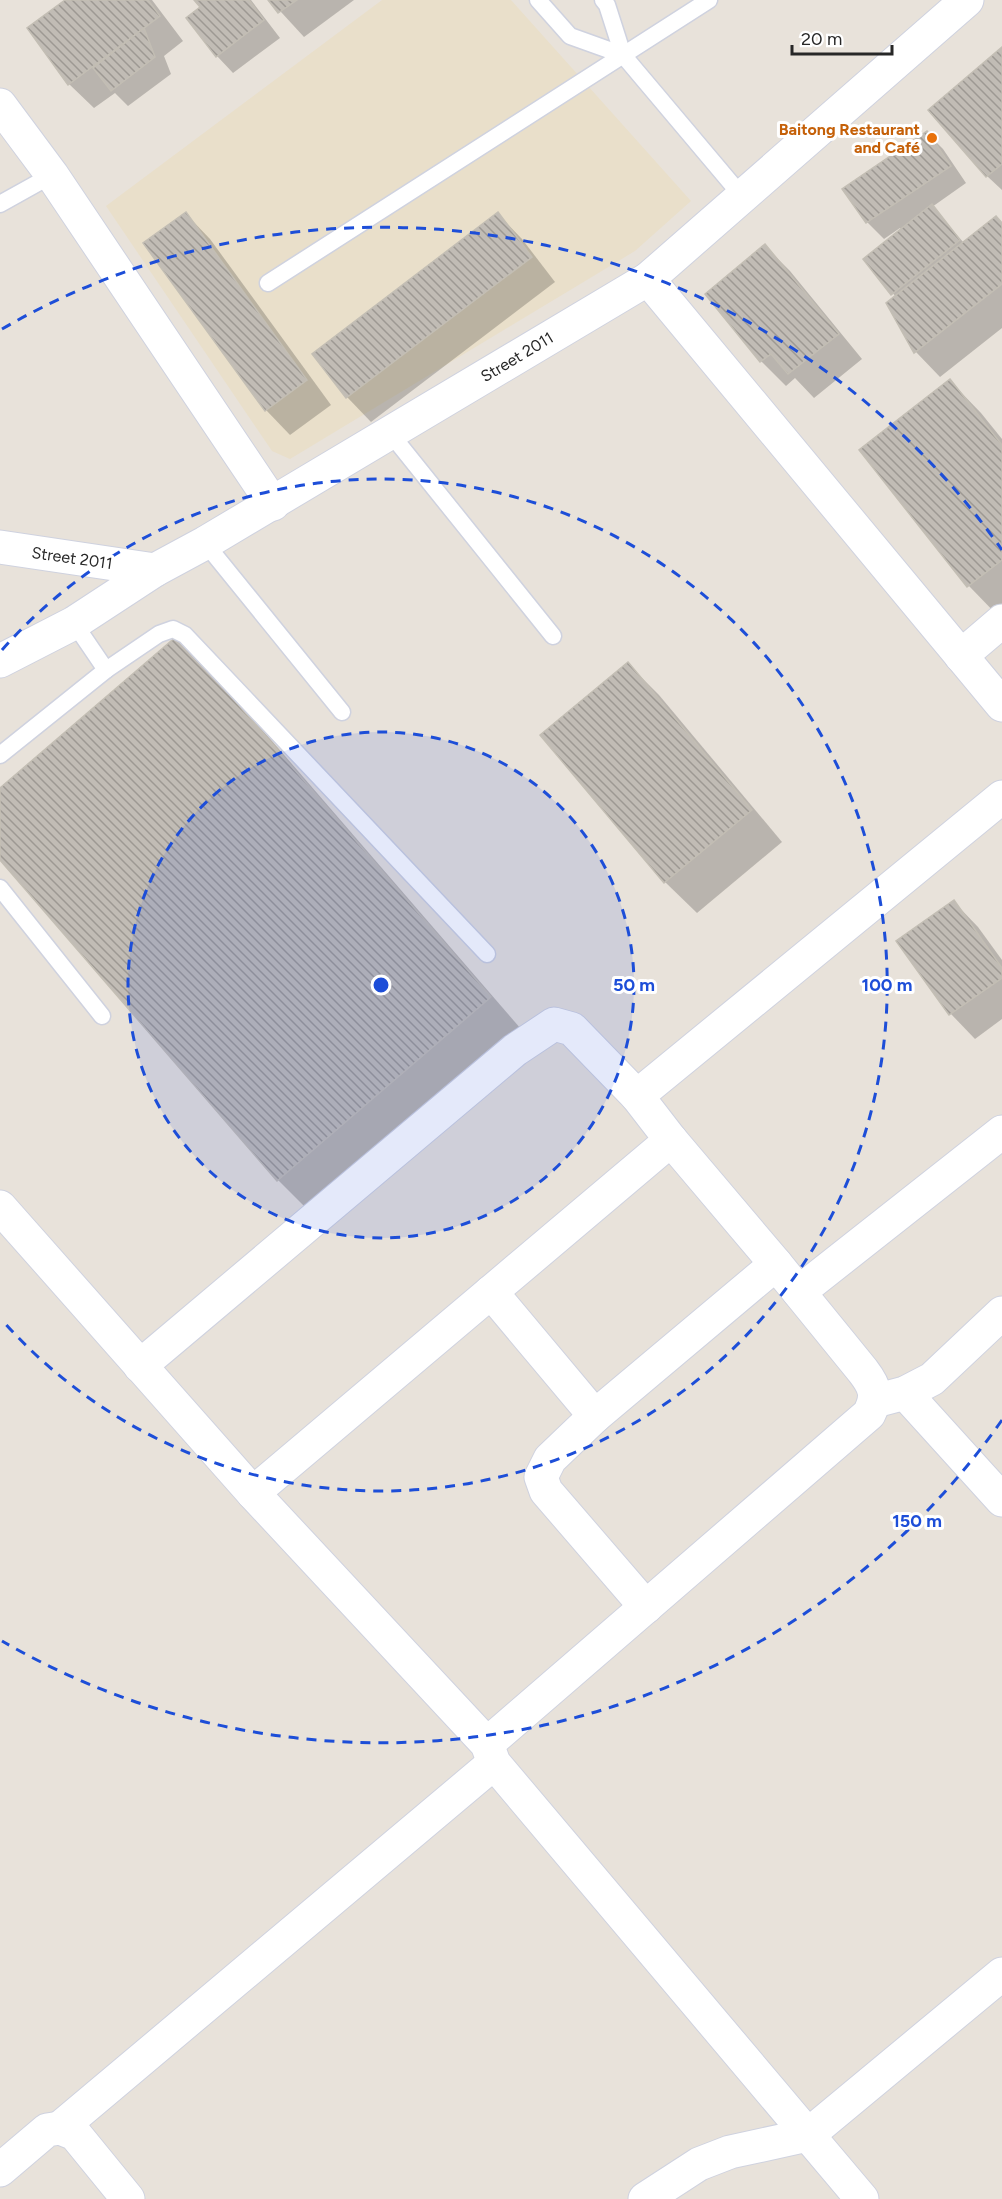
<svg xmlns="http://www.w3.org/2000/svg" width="1002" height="2199" font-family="Figtree,sans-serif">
	<defs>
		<pattern id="building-back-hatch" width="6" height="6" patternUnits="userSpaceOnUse" patternTransform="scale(1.5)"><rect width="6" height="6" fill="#c1bcb5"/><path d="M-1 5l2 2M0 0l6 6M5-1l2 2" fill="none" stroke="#9d9993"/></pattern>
	</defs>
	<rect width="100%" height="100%" fill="#e8e2da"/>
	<polygon fill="#e9dfca" points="382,0 511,0 691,201 635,251 290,459 272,451 106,206"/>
	<g fill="#0003">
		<polygon points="68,0 152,0 183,41 164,56 171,74 128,106 115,93 94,108 69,84"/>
		<polygon points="196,0 251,0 280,38 233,73 217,56 202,7"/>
		<polygon points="270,0 354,0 304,37"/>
		<polygon points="1002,49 1002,190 987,176"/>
		<polygon points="926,132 943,149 966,183 932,207 964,243 1002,225 1002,328 940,377 916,352 888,303 896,297 865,259 902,230 900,228 884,239 867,222 844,189"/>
		<polygon points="186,214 210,239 331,405 290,435 266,410"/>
		<polygon points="498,214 522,239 555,282 371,422 347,397"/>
		<polygon points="765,246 790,271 862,359 814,398 795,378 786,386 761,361 707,294"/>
		<polygon points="950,381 981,413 1002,439 1002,616 1000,618 969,586 861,451"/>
		<polygon points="628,664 659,695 782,842 697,913 665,882 542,735"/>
		<polygon points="209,668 521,1029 309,1211 278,1180 0,858 0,790"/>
		<polygon points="954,902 978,927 1002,960 1002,1019 975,1039 951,1014 899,941"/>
	</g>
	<g fill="url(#building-back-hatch)" stroke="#c3beb4" stroke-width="1.5">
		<polygon points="65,0 148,0 160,16 68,85 27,28"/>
		<polygon points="194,0 249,0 264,20 216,57 186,18 200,7"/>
		<polygon points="268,0 297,0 278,13"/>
		<polygon points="144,28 155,57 111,91 93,68"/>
		<polygon points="1002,47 1002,164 986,177 928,110"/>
		<polygon points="927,131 951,166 866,223 842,189"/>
		<polygon points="932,204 960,240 891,295 863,259"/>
		<polygon points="186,212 307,380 265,411 143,243"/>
		<polygon points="498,212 532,257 346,398 312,354"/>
		<polygon points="996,216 1002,223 1002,284 914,353 886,303"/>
		<polygon points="765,244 839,334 788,374 771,354 760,362 705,294"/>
		<polygon points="950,379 1002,445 1002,560 967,587 859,450"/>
		<polygon points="178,635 491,997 277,1181 0,860 0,788"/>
		<polygon points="628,662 752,810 664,883 540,735"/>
		<polygon points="954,900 1002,968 1002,978 949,1015 896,941"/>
	</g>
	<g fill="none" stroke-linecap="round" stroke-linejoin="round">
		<g stroke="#cfd2df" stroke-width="19">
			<g id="service">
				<polyline points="538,0 570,36 623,55"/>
				<polyline points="603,0 607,5 623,55 741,195"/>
				<polyline points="0,204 52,175"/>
				<polyline points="268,283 709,0"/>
				<polyline points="390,433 553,636"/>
				<polyline points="205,543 342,712"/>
				<polyline points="106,670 159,634 173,629 185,635 487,954"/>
				<polyline points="0,755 106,670 74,623"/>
				<polyline points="0,888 102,1016"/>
			</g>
		</g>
		<g stroke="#cfd2df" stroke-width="35">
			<g id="minor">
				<polyline points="0,105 52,175 273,504"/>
				<polyline points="961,656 1002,621"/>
				<polyline points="0,661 74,623 155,570"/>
				<polyline points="0,1207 253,1493 487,1744 494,1763 862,2199"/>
				<polyline points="491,1292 595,1416"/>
				<polyline points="799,1292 1002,1132"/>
				<polyline points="140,1366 515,1050 554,1024 572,1029 637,1096"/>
				<polyline points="905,1393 1002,1500"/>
				<polyline points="875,1401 905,1393 932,1379 1002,1313"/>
				<polyline points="253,1493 671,1140 637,1096 1002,797"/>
				<polyline points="646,1607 546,1491 541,1477 550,1459 595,1416 776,1264"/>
				<path d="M 487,1744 L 869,1414 C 878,1396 876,1388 863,1371 L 776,1264 L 671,1140"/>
				<polyline points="60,2128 494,1763"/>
				<polyline points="0,2170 47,2130 60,2128 75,2134 128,2199"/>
				<polyline points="645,2199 699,2164 730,2152 808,2135 1002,1974"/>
			</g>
		</g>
		<g stroke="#cfd2df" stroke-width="35">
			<polyline id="tertiary" points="648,279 1002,705"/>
		</g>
		<g stroke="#cfd2df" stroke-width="35">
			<polyline id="secondary" points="0,547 155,570 205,543 648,279 967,0"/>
		</g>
		<use href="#service" stroke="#fff" stroke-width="16"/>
		<use href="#minor" stroke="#fff" stroke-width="33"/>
		<use href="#tertiary" stroke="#fff" stroke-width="33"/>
		<use href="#secondary" stroke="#fff" stroke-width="33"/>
	</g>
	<circle cx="381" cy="985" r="253" fill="#1d4ed8" fill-opacity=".12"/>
	<g fill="none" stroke="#1d4ed8" stroke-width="3" stroke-dasharray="10 8">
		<circle cx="381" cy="985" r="253"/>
		<path d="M2 650A506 506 0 1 1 2 1320"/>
		<path d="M1002 1420A758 758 0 0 1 2 1641M2 329A758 758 0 0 1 1002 550"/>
	</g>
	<circle fill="#e8710a" stroke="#fff" stroke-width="2" cx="932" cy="138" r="6"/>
	<g text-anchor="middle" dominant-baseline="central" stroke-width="6" stroke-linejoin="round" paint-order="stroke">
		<g font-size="16" font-weight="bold" fill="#c56008" stroke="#fff" text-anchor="end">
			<text x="920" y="129">Baitong Restaurant<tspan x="920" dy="18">and Café</tspan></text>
		</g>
		<g font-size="16" fill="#272727" stroke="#fff">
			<text transform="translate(517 357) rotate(-31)">Street 2011</text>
			<text transform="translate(72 558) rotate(8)">Street 2011</text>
		</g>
	</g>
	<circle cx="381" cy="985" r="9" fill="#1d4ed8" stroke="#fff" stroke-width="3"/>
	<g font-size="18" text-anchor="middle" font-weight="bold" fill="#1d4ed8" stroke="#fff" stroke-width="6" stroke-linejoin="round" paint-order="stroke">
		<text x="634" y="991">50 m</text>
		<text x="887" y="991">100 m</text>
		<text x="917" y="1527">150 m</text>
	</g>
	<path d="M792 45v9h100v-9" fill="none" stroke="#272727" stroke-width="3"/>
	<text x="801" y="45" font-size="18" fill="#272727" stroke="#ffffff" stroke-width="4.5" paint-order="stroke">20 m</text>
</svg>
